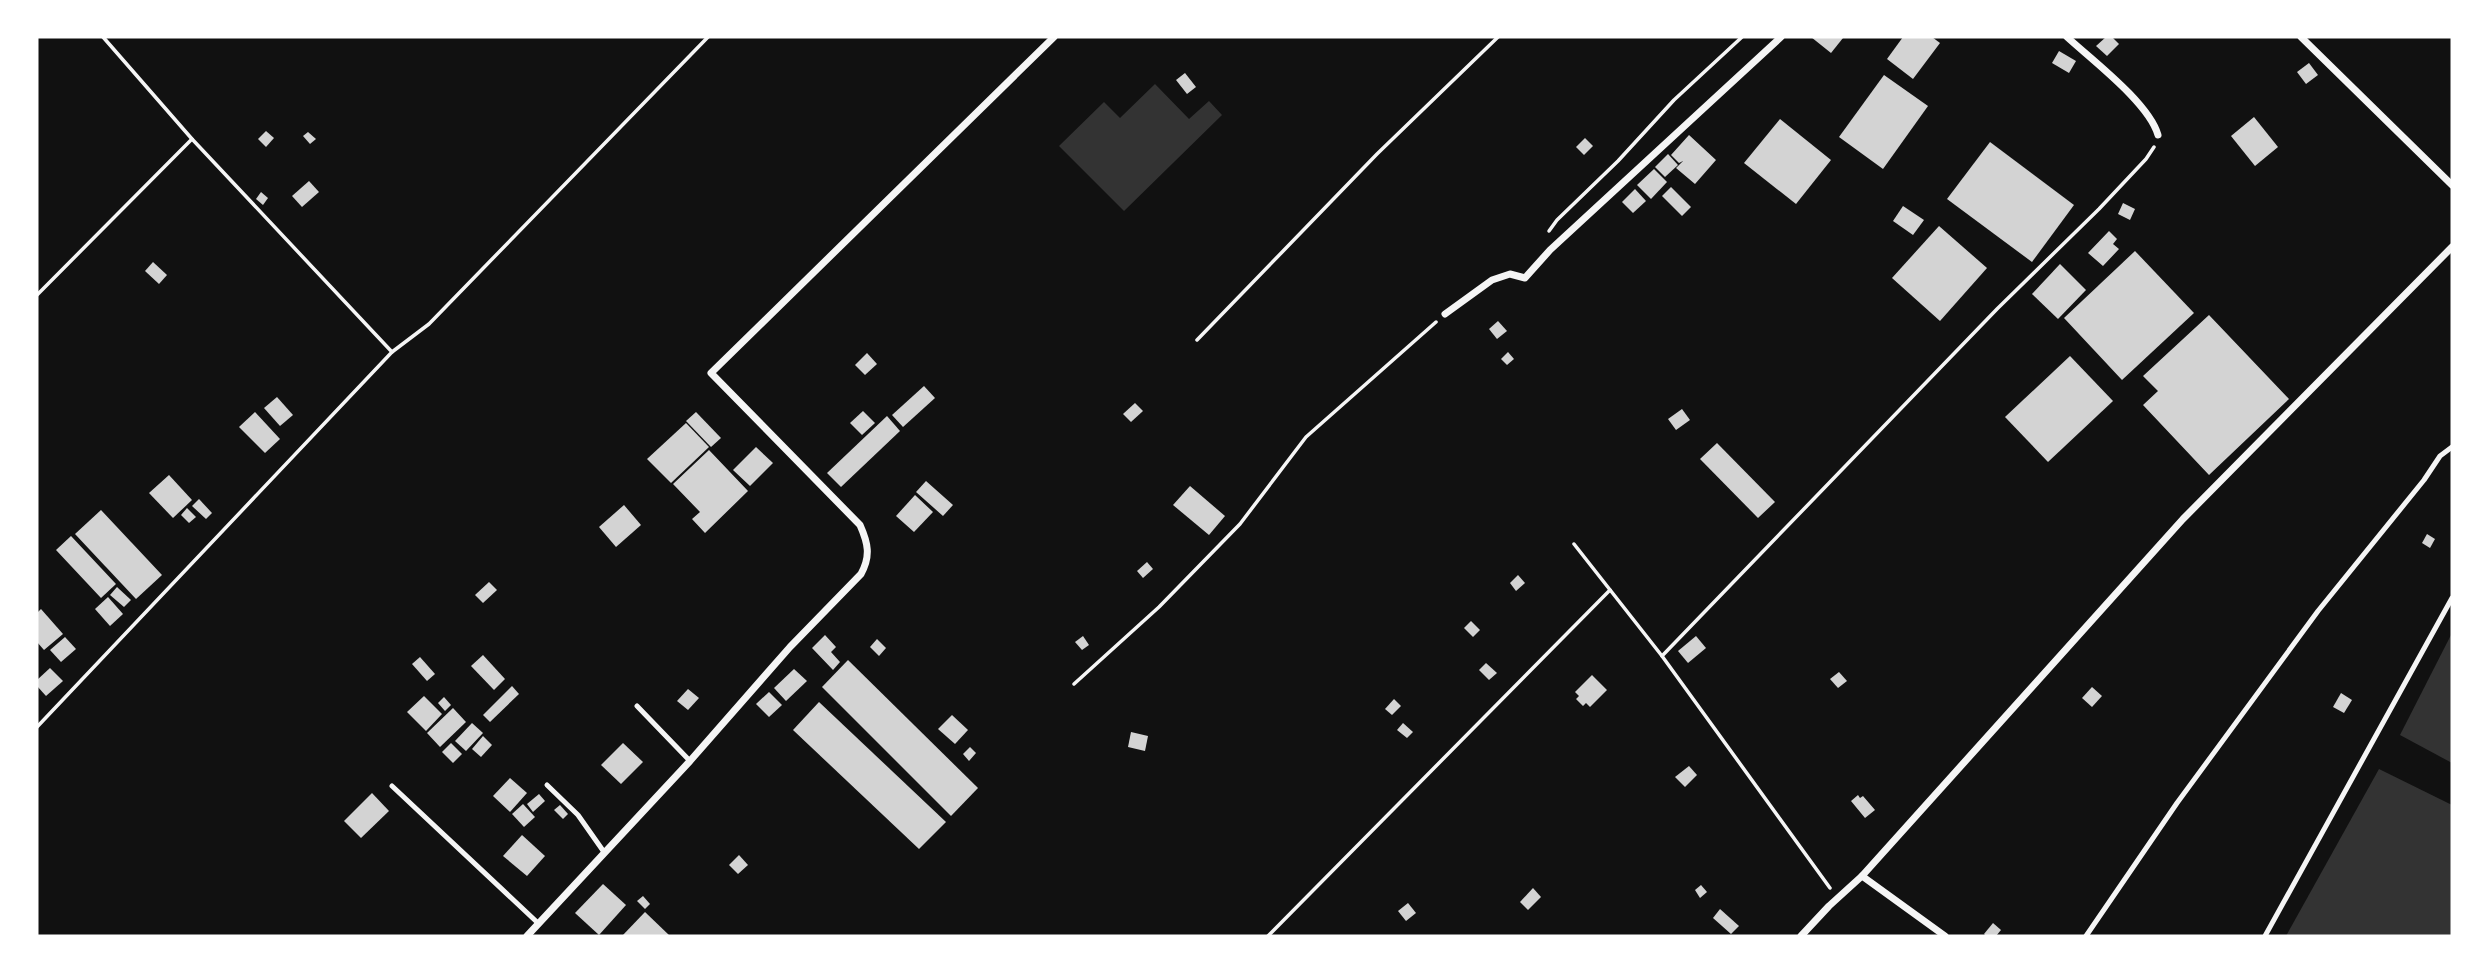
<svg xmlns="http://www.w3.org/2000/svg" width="2489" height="973" font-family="'IBM Plex Serif',serif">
	<rect width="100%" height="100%" fill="#111"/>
	<g fill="#333">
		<polygon points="1155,84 1189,119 1209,101 1222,115 1124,211 1059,146 1104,102 1120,118"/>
		<polygon points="2452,633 2452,763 2400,735"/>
		<polygon points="2379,769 2452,805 2452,936 2286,936"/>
	</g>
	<g fill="#d3d3d3">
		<polygon points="1811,37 1841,37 1843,38 1831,53"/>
		<polygon points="1903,37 1932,37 1940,43 1913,79 1887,59"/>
		<polygon points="2106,37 2112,37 2119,44 2107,56 2096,46"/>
		<polygon points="2059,51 2076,61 2069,73 2052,63"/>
		<polygon points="2309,63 2318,75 2306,84 2297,72"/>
		<polygon points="1185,73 1196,87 1187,94 1176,80"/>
		<polygon points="1884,75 1928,106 1883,169 1839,137"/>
		<polygon points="2254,117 2278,147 2255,166 2231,136"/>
		<polygon points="1780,119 1831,160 1796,204 1744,163"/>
		<polygon points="266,131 274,138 266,147 258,139"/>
		<polygon points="308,132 316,139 310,144 303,136"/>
		<polygon points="1689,135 1716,160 1695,184 1676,168 1683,161 1679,163 1671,155"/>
		<polygon points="1585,138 1593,146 1584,155 1576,147"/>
		<polygon points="1990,142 2074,205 2032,262 1947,199"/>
		<polygon points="1668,154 1678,165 1665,177 1655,167"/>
		<polygon points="1654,169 1667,182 1651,199 1637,185"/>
		<polygon points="309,181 319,192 302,207 292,196"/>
		<polygon points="1671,187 1691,207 1682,216 1662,196"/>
		<polygon points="1635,189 1646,201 1633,213 1622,202"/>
		<polygon points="261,192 268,198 263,205 256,199"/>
		<polygon points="2123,203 2135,209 2130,220 2118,214"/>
		<polygon points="1903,206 1924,220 1913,235 1893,221"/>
		<polygon points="1939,226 1987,268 1940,321 1892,278"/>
		<polygon points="2109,231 2117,239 2113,244 2119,249 2103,266 2088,253"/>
		<polygon points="2135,251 2194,313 2122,380 2064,318"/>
		<polygon points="153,262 167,275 159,284 145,271"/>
		<polygon points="2060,264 2086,290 2058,319 2032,294"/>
		<polygon points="2209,315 2289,399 2209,475 2143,405 2158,391 2143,376"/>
		<polygon points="1498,321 1507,331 1497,339 1489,329"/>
		<polygon points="1508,352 1514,359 1507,365 1501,359"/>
		<polygon points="867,353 877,364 865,375 855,365"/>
		<polygon points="2070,356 2113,401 2048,462 2005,417"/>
		<polygon points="924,386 935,398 903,427 892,415"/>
		<polygon points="277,397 293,415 280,426 264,408"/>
		<polygon points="1135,403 1143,411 1131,422 1123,414"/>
		<polygon points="1682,409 1690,420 1676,430 1668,419"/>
		<polygon points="863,411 875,423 862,435 850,423"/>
		<polygon points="255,412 280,439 265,453 239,427"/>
		<polygon points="696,412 721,438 711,447 686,421"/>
		<polygon points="887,416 900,431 841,487 827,473"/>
		<polygon points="686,423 709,447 671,483 647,459"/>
		<polygon points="1717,443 1775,502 1758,518 1700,459"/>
		<polygon points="756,447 773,463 750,486 733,470"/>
		<polygon points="709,450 748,491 705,533 692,519 700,512 673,484"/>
		<polygon points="169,475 192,500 173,518 149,493"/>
		<polygon points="926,481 953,505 943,516 916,492"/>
		<polygon points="1190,486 1225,516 1209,535 1173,505"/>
		<polygon points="915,495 933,512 914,532 896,516"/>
		<polygon points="199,499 212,513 206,519 192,506"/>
		<polygon points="624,505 641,525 616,547 599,527"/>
		<polygon points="187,508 196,517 189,523 181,515"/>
		<polygon points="101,510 162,575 136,599 75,534"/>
		<polygon points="2427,534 2435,539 2430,548 2422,543"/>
		<polygon points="71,536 116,584 101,598 56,550"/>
		<polygon points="1147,562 1153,569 1143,578 1137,571"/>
		<polygon points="1518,575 1525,583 1516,591 1510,583"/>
		<polygon points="489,582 497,590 483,603 475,595"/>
		<polygon points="117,587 131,600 124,607 110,595"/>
		<polygon points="108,597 123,614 110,626 95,609"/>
		<polygon points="41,609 63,634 44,650 37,642 37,613"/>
		<polygon points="1471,621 1480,630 1473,637 1464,628"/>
		<polygon points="825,635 836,647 831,652 840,662 833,670 812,648"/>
		<polygon points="1083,636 1089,645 1082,650 1075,642"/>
		<polygon points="1696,636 1706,648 1688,663 1678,651"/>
		<polygon points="65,637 76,649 61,662 50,650"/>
		<polygon points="877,639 886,648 879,656 870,647"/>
		<polygon points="483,655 505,679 494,690 471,666"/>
		<polygon points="420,657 435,674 427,681 412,664"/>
		<polygon points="848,660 978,788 951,816 822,687"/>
		<polygon points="1486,663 1497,673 1489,680 1479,670"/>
		<polygon points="50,668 63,681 46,696 37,686 37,680"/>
		<polygon points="794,669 807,681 786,701 774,688"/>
		<polygon points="1839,672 1847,681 1838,688 1830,679"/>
		<polygon points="1592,675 1607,690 1590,707 1586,703 1583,706 1576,699 1579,696 1575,692"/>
		<polygon points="512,686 519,694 490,722 483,715"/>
		<polygon points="2092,687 2102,696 2092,707 2082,698"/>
		<polygon points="688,689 699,698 688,710 677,701"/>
		<polygon points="769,692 782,705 769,717 756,704"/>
		<polygon points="2341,693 2352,700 2344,713 2333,707"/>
		<polygon points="424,696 442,714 426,731 407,712"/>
		<polygon points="444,697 451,705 445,711 438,703"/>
		<polygon points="1394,699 1401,706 1392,715 1385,709"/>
		<polygon points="819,702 946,822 919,849 793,730"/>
		<polygon points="453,708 466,722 440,747 427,733"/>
		<polygon points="952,715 968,730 955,744 938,729"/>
		<polygon points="472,723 483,733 466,751 455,741"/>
		<polygon points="1403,723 1413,732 1407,738 1397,730"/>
		<polygon points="1131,732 1148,736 1145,751 1128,747"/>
		<polygon points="483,736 492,745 481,757 472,749"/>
		<polygon points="451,743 462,754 453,763 442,752"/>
		<polygon points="623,743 643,762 621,784 601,765"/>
		<polygon points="970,747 976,753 969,761 963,754"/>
		<polygon points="1689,766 1697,775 1685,787 1675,777"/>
		<polygon points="510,778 527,793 510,812 493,796"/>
		<polygon points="372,793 389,811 361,838 344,821"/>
		<polygon points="539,794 545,801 533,812 527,804"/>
		<polygon points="1858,795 1860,798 1863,796 1875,810 1865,818 1851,801"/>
		<polygon points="523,804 535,817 524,827 512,814"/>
		<polygon points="560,805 568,814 563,819 554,810"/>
		<polygon points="522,835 545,856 527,876 503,856"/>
		<polygon points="739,855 748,865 738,874 729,865"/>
		<polygon points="603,884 626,905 599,935 575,913"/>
		<polygon points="1701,885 1707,892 1700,898 1695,890"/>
		<polygon points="1533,888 1541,897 1528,910 1520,902"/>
		<polygon points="643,896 650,904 645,909 637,901"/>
		<polygon points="1408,903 1416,913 1406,921 1398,911"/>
		<polygon points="1720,909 1739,926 1731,934 1713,918"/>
		<polygon points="645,912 670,936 622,936"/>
		<polygon points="1993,923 2001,930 1996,936 1986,936 1984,934"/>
	</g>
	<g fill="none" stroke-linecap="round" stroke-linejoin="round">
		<g stroke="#f5f5f5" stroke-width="3.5">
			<polyline points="1549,231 1557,220 1618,161 1674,100 1742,37"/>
			<polyline points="37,295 192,139"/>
			<polyline points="1197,340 1377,154 1498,37"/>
			<polyline points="392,352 429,324 708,37"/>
			<polyline points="1574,544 1662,656 1830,888"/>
			<polyline points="1662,656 1997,309 2099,209 2146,159 2154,147"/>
			<polyline points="1074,684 1159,607 1240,524 1306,437 1436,322"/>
			<polyline points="37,727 392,352 192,139 103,37"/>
			<polyline points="1268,936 1610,590"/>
		</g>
		<g stroke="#f5f5f5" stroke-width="5">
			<polyline points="637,706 690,761"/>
			<polyline points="547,785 578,815 604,852"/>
			<polyline points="392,786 539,924"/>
			<polyline points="2086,936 2177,803 2318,611 2424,480 2440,456 2452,447"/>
			<polyline points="2265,936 2452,598"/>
		</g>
		<g stroke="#f5f5f5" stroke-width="7">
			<path d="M 2067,37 C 2092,60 2149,103 2158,135"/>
			<polyline points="2301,37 2452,185"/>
			<polyline points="1445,314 1492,280 1510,274 1525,278 1550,250 1781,37"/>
			<polyline points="1862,876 1945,936"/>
			<path d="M 527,936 L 690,761 L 790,647 L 861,574 C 871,556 868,543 860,525 L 711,373 L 1054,37"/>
			<polyline points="1801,936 1829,906 1862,876 2183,519 2452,247"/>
		</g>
	</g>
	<rect width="2489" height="973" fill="none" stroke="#ffffff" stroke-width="77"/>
</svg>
